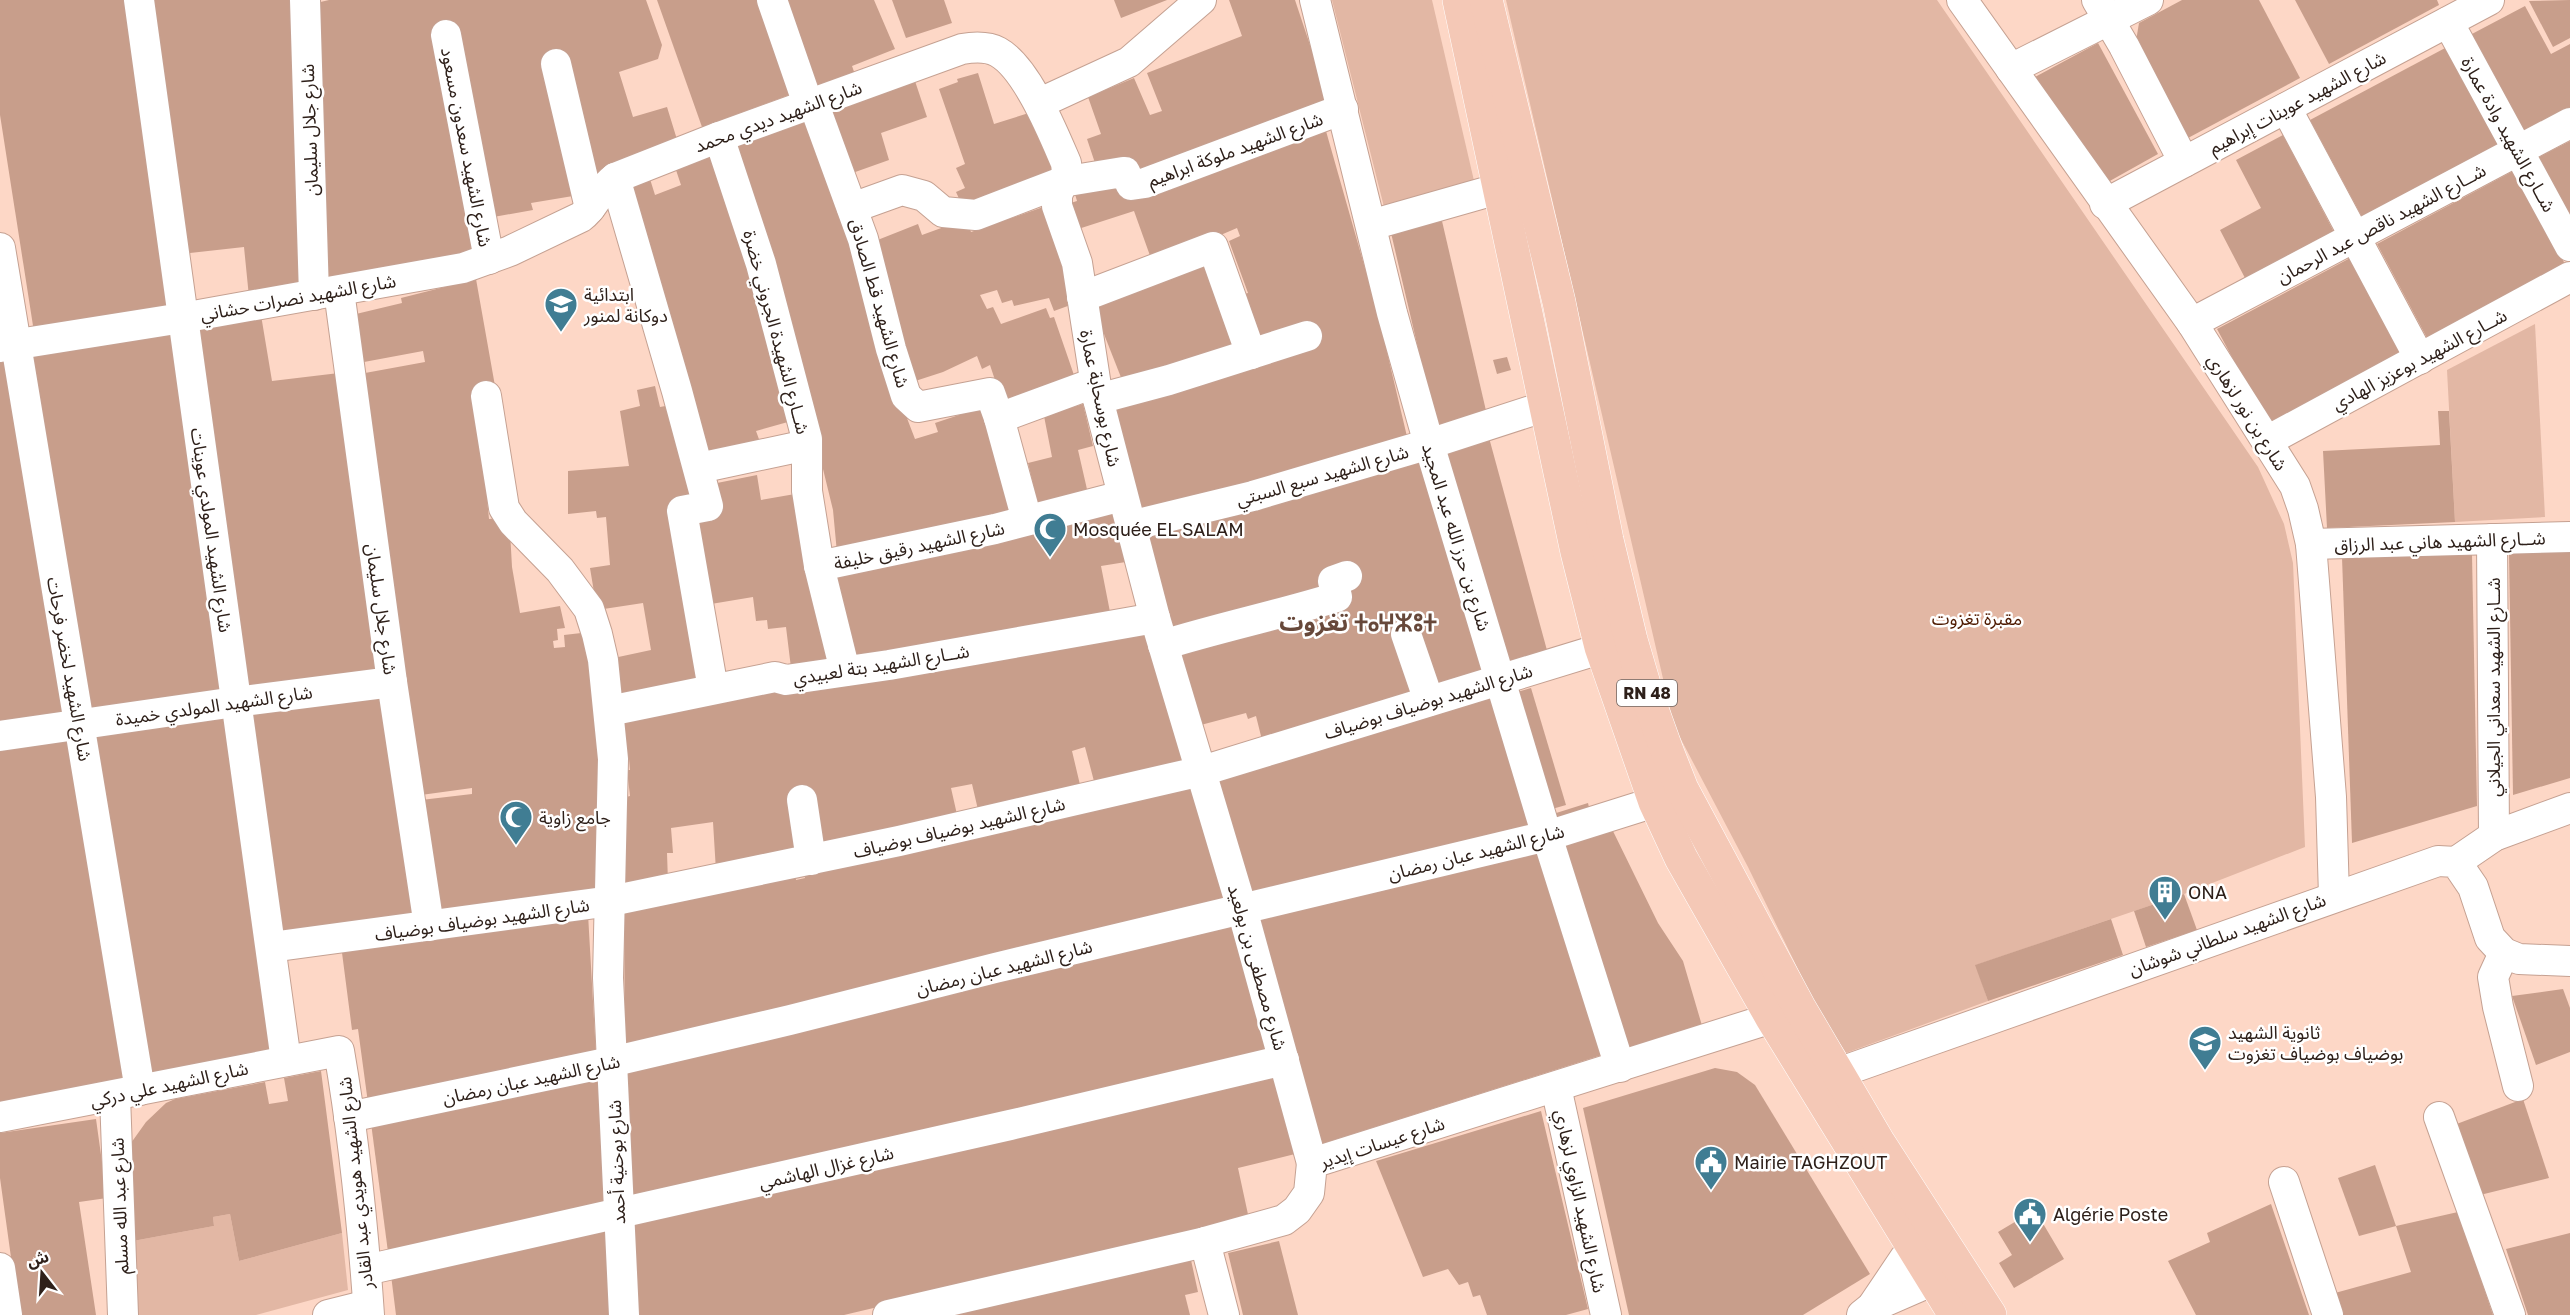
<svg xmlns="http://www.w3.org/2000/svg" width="2570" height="1315" font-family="'Golos Text','Noto Sans Arabic','Noto Sans Tifinagh',sans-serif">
	<rect width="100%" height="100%" fill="#fdd7c6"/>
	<g fill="#e2b7a4">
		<polygon points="1332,0 1432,0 1475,185 1385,211"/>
		<polygon points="1506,0 1937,0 2258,467 2284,524 2293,563 2305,847 2184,894 1976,965 1988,1001 1846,1053 1817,1008 1748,867 1674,726"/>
		<polygon points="2535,324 2545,517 2455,522 2447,370"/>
		<polygon points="230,1214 239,1261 342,1233 348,1290 256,1315 136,1315 133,1241 214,1226 213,1217"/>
	</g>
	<g fill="#c89e8b">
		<polygon points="0,0 131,0 172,310 34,332 0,115"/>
		<polygon points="147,0 296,0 307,288 249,297 244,247 181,254"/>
		<polygon points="329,0 646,0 662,45 658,59 619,72 633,117 667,107 679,146 579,195 531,203 533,210 488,218 482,248 465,260 322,285 312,4"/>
		<polygon points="657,0 767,0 800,91 702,127"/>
		<polygon points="776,0 874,0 895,49 852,66 857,80 810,97"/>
		<polygon points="892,0 944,0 952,23 906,38"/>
		<polygon points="1114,0 1167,0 1121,18"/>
		<polygon points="1229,0 1295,0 1331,108 1159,172 1098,172 1087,139 1101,134 1088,97 1134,78 1150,115 1162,111 1147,73 1242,36"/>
		<polygon points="2182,0 2259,0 2300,78 2188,138 2136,41 2139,23"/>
		<polygon points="2295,0 2437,0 2439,5 2329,64"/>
		<polygon points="2570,0 2570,38 2553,47 2529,1"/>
		<polygon points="2525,6 2551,54 2570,44 2570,107 2521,132 2470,35"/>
		<polygon points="2098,43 2158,154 2108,182 2035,77"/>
		<polygon points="2447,47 2499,144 2362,217 2310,120"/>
		<polygon points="978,73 994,124 1032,112 1059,171 962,205 956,192 965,188 956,168 965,164 939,89 958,82 957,79"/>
		<polygon points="914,78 927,117 881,133 889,160 844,176 820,109"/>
		<polygon points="812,113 900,400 915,439 938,432 935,423 980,408 1013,518 837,553 833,510 823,469 726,139"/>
		<polygon points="1324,124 1378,314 1409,445 1134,519 1111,403 1260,344 1244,294 1248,293 1229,241 1240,236 1237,228 1153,264 1134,211 1072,231 1064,205 1077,201 1074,191"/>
		<polygon points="2283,135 2334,232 2245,278 2220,230 2261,208 2236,160"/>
		<polygon points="2570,141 2570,215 2539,157"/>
		<polygon points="718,149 795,420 756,431 760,442 702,456 628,188 650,179 655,195 681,185 674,164"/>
		<polygon points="2515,170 2566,266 2428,340 2377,244"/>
		<polygon points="1046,206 1076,303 1054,311 1049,298 1014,306 1012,300 1002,303 997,290 980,295 987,309 993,307 1001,324 1046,308 1050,318 1054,317 1075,378 1004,407 990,365 982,369 977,356 943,372 906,384 870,243 918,224 922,235 966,219 971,232"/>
		<polygon points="1442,221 1487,415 1437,429 1391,233"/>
		<polygon points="1203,256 1237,349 1124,385 1091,301"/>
		<polygon points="2352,257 2403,353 2268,425 2217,329"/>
		<polygon points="476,279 495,386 481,436 489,519 500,518 510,531 512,567 520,613 560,606 565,628 557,629 558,640 553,641 554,648 565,647 564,635 590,632 606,746 604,893 439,916 421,800 472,794 472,788 421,795 365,373 425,362 423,351 364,362 356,314 402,303 401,298"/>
		<polygon points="261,315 272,381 339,373 379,673 246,690 194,325"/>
		<polygon points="174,330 222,691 90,710 29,351"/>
		<polygon points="0,356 4,356 64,714 0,724"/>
		<polygon points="1507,357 1511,370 1497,374 1493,360"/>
		<polygon points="655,386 660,407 676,404 695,505 705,687 624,703 609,659 651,650 643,603 597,610 590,568 610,565 606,517 597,518 596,511 568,514 568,471 629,466 620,411 640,406 637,390"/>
		<polygon points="1083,404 1093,446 1078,450 1089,498 1040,512 1028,463 1052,457 1044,416"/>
		<polygon points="2438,411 2449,411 2455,522 2327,528 2323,451 2440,445"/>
		<polygon points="1488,434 1548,654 1504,668 1443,447"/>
		<polygon points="1424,456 1488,669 1263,744 1256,716 1248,719 1246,713 1197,726 1173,648 1331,593 1169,637 1136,530"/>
		<polygon points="757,475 761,500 795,494 837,668 792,676 786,627 768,629 767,620 756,621 753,597 705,605 687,513 712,484"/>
		<polygon points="1120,506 1132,561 1101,566 1110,612 849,666 825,571"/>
		<polygon points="2570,551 2570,778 2513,795 2509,554"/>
		<polygon points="2472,555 2477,806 2352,843 2342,557"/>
		<polygon points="1152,625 1190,764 1095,785 1085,747 1072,751 1081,789 979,814 972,784 951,788 958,819 716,871 713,822 671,828 673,853 667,853 668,882 619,890 622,798 630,796 627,770 630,770 629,759 618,761 613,713"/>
		<polygon points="1531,688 1566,805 1552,809 1517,692"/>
		<polygon points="383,690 417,919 281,936 249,710"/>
		<polygon points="1495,691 1537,827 1250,899 1214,780"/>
		<polygon points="225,713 273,1051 149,1074 94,733"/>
		<polygon points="67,737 126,1078 0,1102 0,747"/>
		<polygon points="1195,780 1229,903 625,1048 624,910 795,873 796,880 805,878 804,871"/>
		<polygon points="1588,803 1591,816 1557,826 1553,814"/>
		<polygon points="1610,825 1658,923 1683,961 1703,1029 1624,1051 1561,839"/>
		<polygon points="1541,848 1605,1054 1318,1145 1254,914"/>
		<polygon points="2184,894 2197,930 2146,947 2134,911"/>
		<polygon points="588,914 596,1054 368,1103 358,1029 352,1030 341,945"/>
		<polygon points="2111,919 2123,955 1988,1001 1975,965"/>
		<polygon points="1237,926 1273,1053 632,1199 627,1066 1183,930"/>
		<polygon points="2563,989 2570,1008 2570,1052 2536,1065 2512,996"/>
		<polygon points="1715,1068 1737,1072 1755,1085 1870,1274 1803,1315 1629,1315 1583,1108"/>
		<polygon points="321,1071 342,1233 239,1261 230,1214 213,1217 214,1226 133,1241 131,1143 146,1122 166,1103 175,1099 265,1082 269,1104 288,1101 284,1078"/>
		<polygon points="1274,1071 1295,1154 1238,1168 1249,1219 844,1315 638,1315 634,1223"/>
		<polygon points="598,1072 604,1204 388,1252 371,1123"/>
		<polygon points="2523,1099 2549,1178 2480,1195 2454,1125"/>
		<polygon points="1541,1111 1588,1309 1566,1315 1487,1315 1480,1295 1473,1297 1468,1282 1459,1285 1448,1269 1423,1277 1376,1161"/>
		<polygon points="96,1119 107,1198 79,1202 96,1315 19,1315 0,1178 0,1133"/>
		<polygon points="2375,1165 2396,1226 2359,1236 2338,1178"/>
		<polygon points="2271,1204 2309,1315 2196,1315 2168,1261 2210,1242 2207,1233"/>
		<polygon points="2035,1210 2064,1259 2014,1288 1999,1263 2012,1255 1998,1232"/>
		<polygon points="2458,1212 2493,1315 2343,1315 2335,1293 2411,1272 2396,1226"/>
		<polygon points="607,1228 610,1315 396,1315 391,1275"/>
		<polygon points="2570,1233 2570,1315 2528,1315 2506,1249"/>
		<polygon points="1279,1241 1298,1315 1243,1315 1228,1253"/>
		<polygon points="1191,1260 1198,1292 1185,1295 1190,1315 953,1315"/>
	</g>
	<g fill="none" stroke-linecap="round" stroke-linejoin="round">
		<g stroke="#c5a192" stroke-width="32">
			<g id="minor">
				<polyline points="139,0 286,1061"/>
				<polyline points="305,0 314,295"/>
				<polyline points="772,0 808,104"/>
				<polyline points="1315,0 1392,313 1429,444 1547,836 1620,1067"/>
				<polyline points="1962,0 2192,323 2295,486 2303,509 2311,544 2331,797 2334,896"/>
				<polyline points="2097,0 2124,46 2184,162"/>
				<polyline points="2448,22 2570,246"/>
				<polyline points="446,35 489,259"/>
				<polyline points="556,64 590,208"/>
				<polyline points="2011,69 2148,0"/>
				<polyline points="813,102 863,239 891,349 906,396 918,407 990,393 999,418 1027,520"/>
				<polyline points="1040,103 1129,62 1201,0"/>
				<polyline points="2286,108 2420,359"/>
				<polyline points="719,137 761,264 807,439 807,491 819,566 845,671"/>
				<polyline points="615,178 677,391 708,506 682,511 713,689"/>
				<polyline points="2105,204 2489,0"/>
				<polyline points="852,208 902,190 924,196 943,212 976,215 1062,182 1123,172 1125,172 1131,185 1145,183 1343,109"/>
				<polyline points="1371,225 1501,188"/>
				<polyline points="0,248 140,1090"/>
				<polyline points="339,291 392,682 429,926"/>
				<polyline points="1082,297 1213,247 1251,354"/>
				<polyline points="2192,323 2570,123"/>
				<path d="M 0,347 L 182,318 L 463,268 L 510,251 L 581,217 C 595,207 599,189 615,178 L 719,137 L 962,49 C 974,47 987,46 998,52 C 1027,68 1053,133 1066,163 L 1067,172 L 1057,195 L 1057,206 L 1077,263 L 1098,399 L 1155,618 L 1242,909 L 1312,1163"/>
				<polyline points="486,396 504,508 513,522 560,570 589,609 597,634 603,660 613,759 608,978 624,1315"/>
				<polyline points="1098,399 1169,380 1307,336"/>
				<polyline points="999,418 1094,383"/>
				<polyline points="2267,441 2570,277"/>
				<polyline points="699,468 807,445"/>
				<polyline points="1130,526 1253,496 1429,444 1568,399"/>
				<polyline points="2492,539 2494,836"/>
				<polyline points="2311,544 2570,537"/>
				<polyline points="819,566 995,529 1122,496"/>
				<polyline points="1406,634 1429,701"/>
				<path d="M 1163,645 C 1221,627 1279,615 1337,597 L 1333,581 L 1347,576"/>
				<polyline points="609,711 775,677 786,680 889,665 1155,618"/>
				<polyline points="0,736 235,702 392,682"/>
				<polyline points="802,800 811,860"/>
				<polyline points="2456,862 2494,836 2570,808"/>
				<polyline points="271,947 611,901 899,841 1202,771 1623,642"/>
				<polyline points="2504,953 2493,977 2498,1007 2518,1086"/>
				<polyline points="1838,1073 2438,861 2456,862 2473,887 2490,938 2504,953 2519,959 2570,961"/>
				<polyline points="1556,1087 1606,1315"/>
				<polyline points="115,1096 123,1315"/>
				<path d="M 0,1117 L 339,1051 C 354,1138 363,1227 369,1315"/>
				<polyline points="349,1117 611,1062 790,1020 995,968 1547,836 1655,802"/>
				<polyline points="2439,1117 2510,1315"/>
				<polyline points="2284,1182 2328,1315"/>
				<polyline points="1205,1242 1224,1315"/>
				<polyline points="0,1268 7,1315"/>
				<polyline points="366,1270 1010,1125 1284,1060"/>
				<polyline points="1872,1307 1920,1286 1951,1266"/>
				<polyline points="328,1315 368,1305"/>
				<polyline points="888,1315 1205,1242 1284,1220 1297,1210 1309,1193 1312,1163 1772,1018 1793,1009"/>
				<polyline points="1862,1315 1872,1307 1905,1258 1935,1237"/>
			</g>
		</g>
		<g stroke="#fff" stroke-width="34">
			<g id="highway">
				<polyline points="1459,0 1577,552 1601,647 1655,802 1681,858 1772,1018 1955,1315"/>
				<polyline points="1486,0 1559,302 1607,540 1631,640 1649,701 1667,751 1682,789 1799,1007 1879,1143 1990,1315"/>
			</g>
		</g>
		<use href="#minor" stroke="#fff" stroke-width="30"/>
		<use href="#highway" stroke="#f4c8b6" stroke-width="33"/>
	</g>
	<defs>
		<g id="school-pin" transform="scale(1.725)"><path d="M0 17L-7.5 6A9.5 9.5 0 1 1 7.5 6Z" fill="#407d93" stroke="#fff"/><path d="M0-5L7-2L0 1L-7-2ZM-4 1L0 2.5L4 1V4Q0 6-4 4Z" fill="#fff"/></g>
		<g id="mosque-pin" transform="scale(1.725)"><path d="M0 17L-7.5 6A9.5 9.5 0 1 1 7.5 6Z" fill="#407d93" stroke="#fff"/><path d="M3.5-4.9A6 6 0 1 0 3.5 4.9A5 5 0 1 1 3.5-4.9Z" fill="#fff"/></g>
		<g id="building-pin" transform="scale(1.725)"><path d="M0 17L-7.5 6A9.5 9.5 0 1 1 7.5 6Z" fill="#407d93" stroke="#fff"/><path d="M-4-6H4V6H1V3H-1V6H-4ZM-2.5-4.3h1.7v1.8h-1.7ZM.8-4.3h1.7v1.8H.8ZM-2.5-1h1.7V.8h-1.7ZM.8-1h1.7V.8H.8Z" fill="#fff"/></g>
		<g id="civic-pin" transform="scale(1.725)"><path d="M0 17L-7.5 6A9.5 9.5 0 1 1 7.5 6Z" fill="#407d93" stroke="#fff"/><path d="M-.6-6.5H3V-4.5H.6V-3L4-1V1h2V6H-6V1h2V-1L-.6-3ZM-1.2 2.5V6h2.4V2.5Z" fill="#fff"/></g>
	</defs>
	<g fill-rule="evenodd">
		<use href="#school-pin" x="561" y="304"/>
		<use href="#mosque-pin" x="1050" y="529"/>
		<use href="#mosque-pin" x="516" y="817"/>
		<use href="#building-pin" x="2165" y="892"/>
		<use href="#school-pin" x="2205" y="1042"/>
		<use href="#civic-pin" x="1711" y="1162"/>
		<use href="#civic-pin" x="2030" y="1214"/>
	</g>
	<g text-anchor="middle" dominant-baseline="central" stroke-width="5" stroke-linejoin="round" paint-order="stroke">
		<rect fill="#fff" stroke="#6d635f" stroke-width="1.5" x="1617" y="680" width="60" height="26" rx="4.5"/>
		<g font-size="16" font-weight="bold" fill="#2e201a">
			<text x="1647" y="693">RN 48</text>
		</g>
		<g font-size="18" fill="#2e201a" stroke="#fff">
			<text transform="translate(2297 102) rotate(-28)">شارع الشهيد عوينات إبراهيم</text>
			<text transform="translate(778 116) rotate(-20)">شارع الشهيد ديدي محمد</text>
			<text transform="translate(309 130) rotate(-92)">شارع جلال سليمان</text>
			<text transform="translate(2509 134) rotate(61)">شــارع الشهيد وادة عمارة</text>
			<text transform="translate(467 147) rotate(79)">شارع الشهيد سعدون مسعود</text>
			<text transform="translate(1235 149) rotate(-20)">شارع الشهيد ملوكة ابراهيم</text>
			<text transform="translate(2381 223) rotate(-28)">شــارع الشهيد ناقص عبد الرحمان</text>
			<text transform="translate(298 297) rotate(-10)">شارع الشهيد نصرات حشاني</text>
			<text transform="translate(880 303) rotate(74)">شارع الشهيد قط الصادق</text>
			<text transform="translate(777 332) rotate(75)">شــارع الشهيدة الجروني خضرة</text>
			<text transform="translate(2419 359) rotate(-28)">شــارع الشهيد بوعزيز الهادي</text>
			<text transform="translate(1101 398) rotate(78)">شارع بوسحابة عمارة</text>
			<text transform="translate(2248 412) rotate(58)">شارع بن نور لزهاري</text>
			<text transform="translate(1322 475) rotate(-16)">شارع الشهيد سبع السبتي</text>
			<text transform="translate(212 530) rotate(82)">شارع الشهيد المولدي عوينات</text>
			<text transform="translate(1457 537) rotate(73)">شارع بن حرز الله عبد المجيد</text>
			<text transform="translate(2440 541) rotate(-2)">شــارع الشهيد هاني عبد الرزاق</text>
			<text transform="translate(919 545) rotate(-12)">شارع الشهيد رقيق خليفة</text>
			<text transform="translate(382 609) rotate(82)">شارع جلال سليمان</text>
			<text transform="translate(881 664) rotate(-9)">شــارع الشهيد بتة لعبيدي</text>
			<text transform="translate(70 669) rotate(80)">شارع الشهيد لخضر فرحات</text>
			<text transform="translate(2493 687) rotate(-90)">شــارع الشهيد سعداني الجيلاني</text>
			<text transform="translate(1428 701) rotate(-17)">شارع الشهيد بوضياف بوضياف</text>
			<text transform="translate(214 705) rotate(-8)">شارع الشهيد المولدي خميدة</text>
			<text transform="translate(959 827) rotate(-13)">شارع الشهيد بوضياف بوضياف</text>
			<text transform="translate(1476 852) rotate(-14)">شارع الشهيد عبان رمضان</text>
			<text transform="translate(482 919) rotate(-8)">شارع الشهيد بوضياف بوضياف</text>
			<text transform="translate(2227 934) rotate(-20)">شارع الشهيد سلطاني شوشان</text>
			<text transform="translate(1004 967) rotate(-14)">شارع الشهيد عبان رمضان</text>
			<text transform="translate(1258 967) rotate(74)">شارع مصطفى بن بولعيد</text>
			<text transform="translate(531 1079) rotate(-12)">شارع الشهيد عبان رمضان</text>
			<text transform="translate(169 1084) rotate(-12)">شارع الشهيد علي دركي</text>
			<text transform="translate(1382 1142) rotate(-18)">شارع عيسات إيدير</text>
			<text transform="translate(616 1162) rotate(-92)">شارع بوحنية أحمد</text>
			<text transform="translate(826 1167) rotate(-13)">شارع غزال الهاشمي</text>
			<text transform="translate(355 1183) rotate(-96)">شارع الشهيد هويدي عبد القادر</text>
			<text transform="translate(1581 1201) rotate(78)">شارع الشهيد الزاوي لزهاري</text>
			<text transform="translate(119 1206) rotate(-92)">شارع عبد الله مسلم</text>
		</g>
		<g font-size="18" fill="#2e201a" stroke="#fff" text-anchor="start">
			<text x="584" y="294">ابتدائية<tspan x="584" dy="21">دوكانة لمنور</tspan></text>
			<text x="1073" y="529">Mosquée EL SALAM</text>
			<text x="539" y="817">جامع زاوية</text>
			<text x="2188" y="892">ONA</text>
			<text x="2228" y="1032">ثانوية الشهيد<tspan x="2228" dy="21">بوضياف بوضياف تغزوت</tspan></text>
			<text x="1734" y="1162">Mairie TAGHZOUT</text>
			<text x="2053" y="1214">Algérie Poste</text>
		</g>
		<g font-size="18" fill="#4e1a00" stroke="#fff">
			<text x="1977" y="618">مقبرة تغزوت</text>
		</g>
		<g font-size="24" font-weight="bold" fill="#67483a" stroke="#fff">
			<text x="1358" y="621">تغزوت ⵜⴰⵖⵣⵓⵜ</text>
		</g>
	</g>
	<g transform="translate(42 1273) rotate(343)" stroke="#ffffff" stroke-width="4.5" paint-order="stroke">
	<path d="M0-4.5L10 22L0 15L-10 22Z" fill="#2e201a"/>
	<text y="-9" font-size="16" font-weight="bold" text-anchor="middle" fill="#2e201a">ش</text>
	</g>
</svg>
